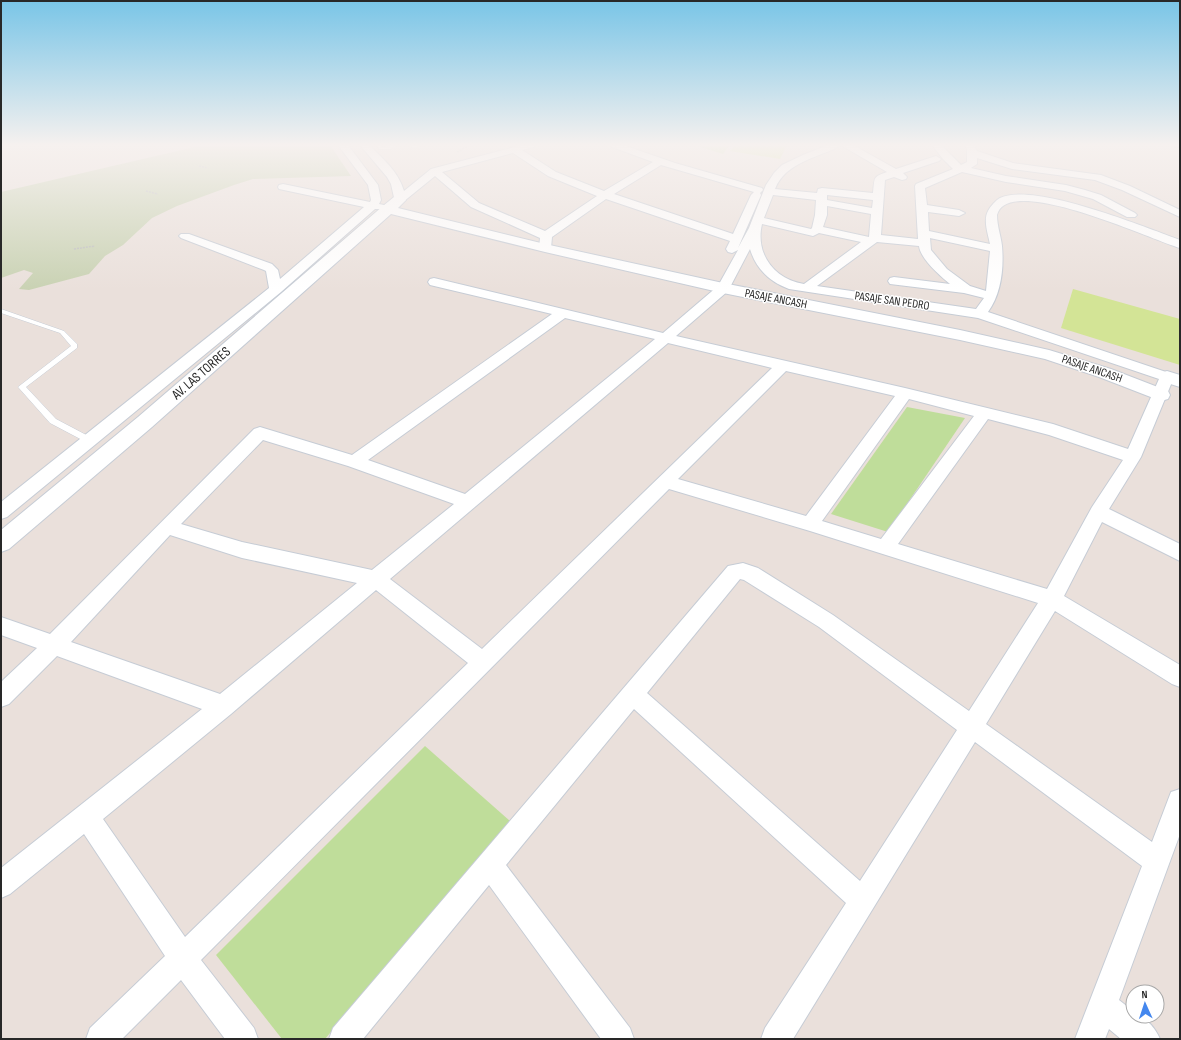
<svg xmlns="http://www.w3.org/2000/svg" width="1181" height="1040" font-family="'Sofia Sans Condensed',sans-serif">
	<rect width="100%" height="100%" fill="#eae0db"/>
	<g fill="#bfdd9a">
		<polygon points="694,145 730,145 723,154"/>
		<polygon points="907,407 965,418 888,532 831,514"/>
		<polygon points="425,746 510,821 325,1039 282,1039 216,955"/>
	</g>
	<polygon fill="#c9d2b3" points="203,145 330,145 351,176 253,179 234,185 177,206 152,218 123,245 105,256 89,274 29,290 19,289 33,273 24,270 1,278 1,192"/>
	<g fill="#d3e496">
		<polygon points="735,145 787,145 780,159 730,151"/>
		<polygon points="1073,289 1180,319 1180,365 1061,328"/>
	</g>
	<g fill="none" stroke-linecap="round" stroke-linejoin="round">
		<g stroke="#c6ccd5" stroke-width="1">
			<g id="lane">
				<polygon points="376,145 380,145 382,147 398,145 391,149 379,149"/>
				<polygon points="414,145 419,145 416,148 412,148 412,147"/>
				<polygon points="1,309 64,331 77,344 77,348 26,387 56,419 92,438 93,440 92,442 86,442 50,423 18,387 71,346 60,333 1,313"/>
			</g>
		</g>
		<g stroke="#c6ccd5" stroke-width="2">
			<g id="street">
				<polygon points="338,145 348,145 378,185 381,200 379,204 384,205 385,207 384,209 375,209 281,292 7,517 1,519 1,502 269,288 266,271 264,270 181,238 179,236 181,234 189,234 272,264 278,270 280,279 364,207 279,189 278,187 279,185 283,184 370,202 371,200 368,185"/>
				<path d="M 360,145 L 369,145 C 383,159 398,171 404,191 L 431,169 L 522,145 L 535,145 L 534,147 L 522,150 L 556,172 L 604,191 L 653,162 L 612,147 L 610,145 L 623,145 L 675,163 L 762,188 L 763,190 L 760,193 L 761,195 L 738,248 L 749,228 L 766,185 L 774,173 L 782,165 L 803,155 L 828,145 L 840,145 L 838,147 C 816,158 785,163 775,189 L 817,193 L 818,189 L 822,188 L 873,193 C 875,178 872,177 887,172 L 844,147 L 843,145 L 853,145 L 896,169 L 936,156 L 941,159 L 939,161 L 903,173 L 907,177 L 906,179 L 902,180 L 894,177 L 885,180 L 881,235 L 918,239 L 915,186 L 916,184 L 953,169 L 943,159 L 932,145 L 941,145 L 961,165 L 967,162 L 967,149 L 965,145 L 974,145 L 977,151 L 1013,163 L 1101,175 L 1130,186 L 1180,210 L 1180,217 L 1122,190 L 1095,180 L 1012,169 L 977,158 L 977,164 L 971,168 L 1006,176 L 1066,185 L 1085,190 L 1101,195 L 1135,213 L 1137,215 L 1135,217 L 1127,217 L 1093,199 L 1065,191 L 1006,182 L 962,172 L 925,188 L 927,205 L 959,210 L 965,213 L 959,216 L 928,212 L 929,231 L 990,244 C 988,234 983,220 988,211 C 990,207 996,200 1000,198 C 1034,182 1144,227 1180,240 L 1180,248 C 1154,241 1008,172 997,215 C 997,226 1001,236 1002,246 C 1004,269 1001,294 988,312 L 1172,374 L 1174,377 L 1141,457 L 1109,509 L 1180,544 L 1180,561 L 1102,522 L 1064,596 L 1180,665 L 1180,687 L 1172,684 L 1055,611 L 986,724 L 1152,842 L 1171,792 L 1180,789 L 1180,834 L 1119,1000 L 1133,1011 L 1133,1016 C 1146,1016 1155,1028 1160,1039 L 1121,1039 L 1109,1029 L 1105,1039 L 1075,1039 L 1142,866 L 975,742 L 793,1039 L 761,1039 L 765,1028 L 846,903 L 634,709 L 506,865 L 630,1028 L 634,1039 L 601,1039 L 489,885 L 363,1039 L 329,1039 L 333,1028 L 728,566 L 743,563 L 758,568 L 833,615 L 969,711 L 1038,603 L 810,531 L 669,489 L 201,960 L 254,1028 L 258,1039 L 225,1039 L 181,980 L 122,1039 L 86,1039 L 90,1028 L 165,956 L 84,834 L 10,894 L 1,898 L 1,868 L 202,709 L 57,656 L 9,704 L 1,707 L 1,682 L 37,648 L 1,635 L 1,617 L 50,634 L 254,429 L 260,427 L 352,455 L 552,314 L 430,285 L 428,282 L 430,279 L 434,278 L 663,333 L 718,286 L 738,250 L 732,253 L 728,252 L 726,249 L 730,241 L 606,199 L 552,237 L 551,248 L 549,251 L 541,251 L 539,248 L 540,238 L 471,207 L 435,176 L 403,202 L 395,202 L 391,184 L 387,177 ZM 513,153 L 548,176 L 597,196 L 545,231 L 479,203 L 442,172 ZM 661,165 L 754,192 L 751,195 L 733,234 L 614,194 ZM 773,195 L 816,200 L 815,215 L 812,228 L 811,229 L 764,218 ZM 827,195 L 873,200 L 872,208 L 827,200 ZM 827,206 L 871,214 L 869,237 L 823,227 L 827,215 ZM 762,224 L 813,236 L 819,233 L 861,242 L 804,284 C 774,279 755,254 762,224 ZM 930,238 L 990,251 L 986,291 L 970,286 L 947,269 L 931,250 ZM 877,242 L 919,246 C 920,258 940,276 950,284 L 894,277 L 890,278 L 888,281 L 890,284 L 964,293 L 984,298 L 976,309 L 817,286 ZM 750,249 C 756,269 770,282 789,289 L 978,318 L 1159,379 L 1128,449 L 1053,424 L 905,388 L 676,336 L 728,291 ZM 565,318 L 655,339 L 465,494 L 368,460 ZM 668,343 L 772,368 L 482,649 L 390,579 ZM 786,371 L 895,396 L 806,516 L 678,479 ZM 909,399 L 974,416 L 881,539 L 822,521 ZM 988,419 L 1049,435 L 1123,460 L 1092,507 L 1047,589 L 898,544 ZM 263,440 L 348,466 L 454,504 L 372,570 L 242,542 L 181,524 ZM 170,535 L 242,558 L 357,583 L 220,694 L 71,642 ZM 740,579 L 744,580 L 819,627 L 957,730 L 860,881 L 647,693 ZM 376,590 L 468,663 L 185,937 L 103,819 L 231,714 Z"/>
			</g>
		</g>
		<g stroke="#c6ccd5" stroke-width="2">
			<g id="secondary">
				<polygon points="399,196 404,197 406,200 398,208 545,244 723,283 960,330 1049,350 1111,369 1168,391 1170,395 1168,399 1161,401 1099,377 1045,359 960,340 723,293 545,252 391,214 152,427 9,549 1,552 1,530 138,417 383,206 394,197"/>
				<polygon points="1167,371 1180,375 1180,387 1161,381 1158,377 1161,373"/>
			</g>
		</g>
		<g stroke="#bebebe" stroke-width="1.5" stroke-dasharray="2 1" stroke-linecap="butt">
			<polyline points="1162,145 1180,148"/>
			<polyline points="457,152 470,145"/>
			<polyline points="199,166 208,168"/>
			<polyline points="146,191 158,194"/>
			<polyline points="74,249 95,246"/>
		</g>
		<use href="#lane" fill="#fff" fill-rule="evenodd"/>
		<use href="#street" fill="#fff" fill-rule="evenodd"/>
		<use href="#secondary" fill="#fff" fill-rule="evenodd"/>
	</g>
	<linearGradient id="sky" x2="0" y2="1"><stop stop-color="#79c5e7"/><stop offset="0.5" stop-color="#f6f1ef"/><stop offset="1" stop-color="#f6f1ef" stop-opacity="0"/></linearGradient>
	<rect width="1181" height="290" fill="url(#sky)"/>
	<g text-anchor="middle" dominant-baseline="central" stroke-width="3" stroke-linejoin="round" paint-order="stroke">
		<g font-size="12" fill="#282828" stroke="#fff">
			<text transform="translate(776 299) rotate(11)">PASAJE ANCASH</text>
			<text transform="translate(892 301) rotate(8)">PASAJE SAN PEDRO</text>
			<text transform="translate(1092 369) rotate(19)">PASAJE ANCASH</text>
		</g>
		<g font-size="14" fill="#282828" stroke="#fff">
			<text transform="translate(201 373) rotate(-41)">AV. LAS TORRES</text>
		</g>
	</g>
	<rect width="1181" height="1040" fill="none" stroke="#282828" stroke-width="4"/>
	<g transform="translate(1145 1004) rotate(357)"><circle r="19" fill="#ffffff" stroke="#a9a9a9"/>
	<path d="M0-3L7 15L0 10L-7 15Z" fill="#4487ee"/>
	<text y="-6" font-size="11" font-weight="bold" text-anchor="middle" fill="#282828">N</text>
	</g>
</svg>
